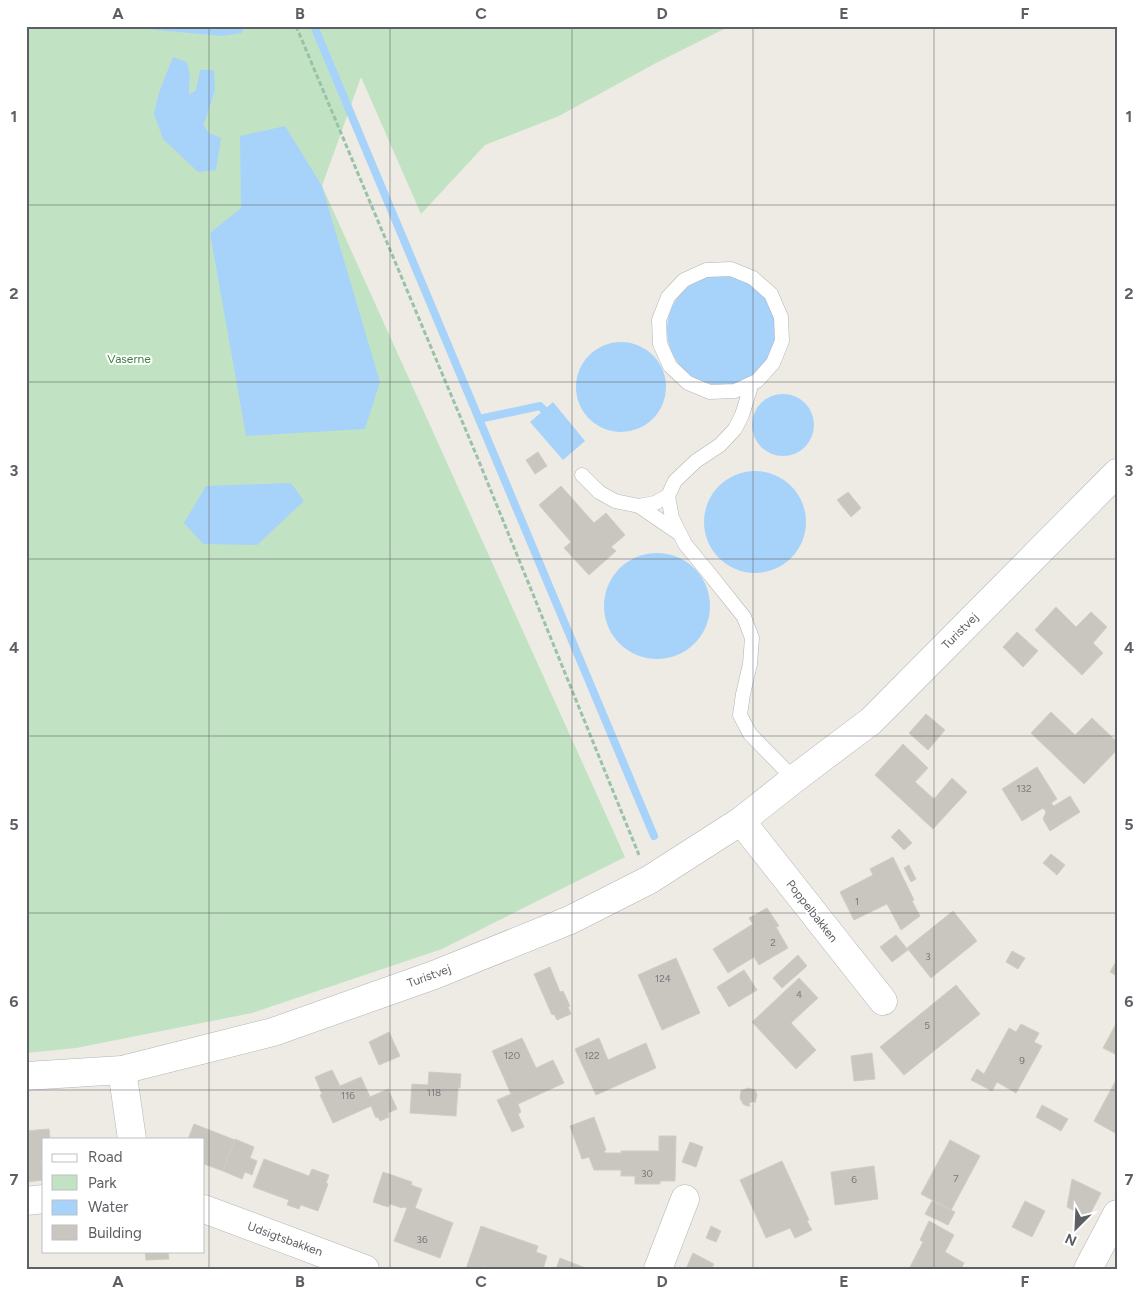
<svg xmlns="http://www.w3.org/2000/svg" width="1143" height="1295" font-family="Figtree,sans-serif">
	<rect width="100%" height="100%" fill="#edebe4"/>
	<path fill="#c1e3c3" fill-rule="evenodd" d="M 26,26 L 142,26 L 145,29 L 242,33 L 245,26 L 730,26 L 656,63 L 559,116 L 485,145 L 421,214 L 361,77 L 322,186 L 625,857 L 442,949 L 252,1013 L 76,1048 L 26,1053 ZM 190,77 L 189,94 L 196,90 L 215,91 L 204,125 L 209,133 L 159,92 L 164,81 Z"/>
	<g fill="#a7d3fa">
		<polygon points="142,26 245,26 242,33 222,36 145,29"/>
		<polygon points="173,57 187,62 190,77 189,94 196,90 200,70 214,70 215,91 204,125 209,133 221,138 216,170 198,172 163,139 154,114 159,92"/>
		<polygon points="285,126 322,186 380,382 365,429 246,436 210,233 241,208 240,136"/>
		<circle cx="722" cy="330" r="55"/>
		<circle cx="621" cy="387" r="45"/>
		<circle cx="783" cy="425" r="31"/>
		<polygon points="553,402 585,441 563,460 530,422"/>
		<circle cx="755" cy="522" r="51"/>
		<polygon points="291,483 304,501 257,545 203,544 184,523 206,486"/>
		<circle cx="657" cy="606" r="53"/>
	</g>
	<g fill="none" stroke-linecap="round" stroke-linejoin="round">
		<g stroke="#a7d3fa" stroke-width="8">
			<polyline points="314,26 654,836"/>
			<polyline points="479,419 540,406 544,410"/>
		</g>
	</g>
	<g fill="#c9c6c0" stroke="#d2cdc2">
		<polygon points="538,452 547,466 535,474 526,460"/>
		<polygon points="561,486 594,523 606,513 625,535 611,547 616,551 589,575 564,548 571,542 539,505"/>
		<polygon points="848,492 861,508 851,517 837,500"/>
		<polygon points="1056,607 1076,627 1091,612 1107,627 1093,643 1103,653 1082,675 1035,630"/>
		<polygon points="1017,632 1038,651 1023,667 1003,647"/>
		<polygon points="1051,712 1075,735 1092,718 1117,742 1117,750 1084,784 1031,733"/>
		<polygon points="926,714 945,730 928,750 909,733"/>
		<polygon points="903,744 928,768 915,782 934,799 952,778 967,792 933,829 875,775"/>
		<polygon points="1037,767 1057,799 1051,803 1054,806 1070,796 1080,812 1050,831 1043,819 1046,812 1043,808 1022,821 1002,789"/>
		<polygon points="899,829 912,843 904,850 891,837"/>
		<polygon points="1051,854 1065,865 1057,875 1043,863"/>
		<polygon points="893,857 914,900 912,901 920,916 901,930 887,904 854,920 840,892 873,875 870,869"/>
		<polygon points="909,865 916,879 911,882 904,868"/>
		<polygon points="767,908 779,926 776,927 788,948 759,965 754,957 728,973 713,949 753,924 749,918"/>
		<polygon points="953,911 977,941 931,978 907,948"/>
		<polygon points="896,935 908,950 892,962 880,947"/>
		<polygon points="1012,951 1025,958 1018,969 1006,962"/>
		<polygon points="798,955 807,966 782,988 773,978"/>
		<polygon points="676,958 700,1013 662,1030 638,975"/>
		<polygon points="1117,960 1117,976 1110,972"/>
		<polygon points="550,967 560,992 563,991 570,1006 568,1007 571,1014 557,1020 554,1014 552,1015 534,974"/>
		<polygon points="744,970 757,990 729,1007 717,987"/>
		<polygon points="799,978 818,998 791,1023 816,1050 796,1069 752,1022"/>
		<polygon points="956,985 980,1014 904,1075 880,1047"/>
		<polygon points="1117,1022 1117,1055 1103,1048"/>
		<polygon points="1021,1024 1039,1033 1034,1042 1042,1046 1016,1093 997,1082 992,1091 971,1080 977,1069 984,1074 1009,1028 1016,1032"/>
		<polygon points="389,1032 400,1056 379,1065 369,1042"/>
		<polygon points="522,1038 536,1068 553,1060 564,1083 518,1104 521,1112 518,1114 524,1127 512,1132 497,1100 511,1094 492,1051"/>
		<polygon points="599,1038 608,1060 646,1043 656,1068 596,1095 575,1049"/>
		<polygon points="872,1053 875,1079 854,1081 851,1056"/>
		<polygon points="332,1070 340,1086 361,1077 370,1097 388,1089 397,1109 388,1113 389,1117 380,1121 378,1117 376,1118 371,1106 333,1123 320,1095 322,1094 315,1077"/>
		<polygon points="429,1072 461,1074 460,1088 458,1088 456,1116 410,1113 412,1084 428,1085"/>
		<polygon points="1115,1082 1117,1084 1117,1134 1094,1121"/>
		<polygon points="748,1088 755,1090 757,1095 755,1103 754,1101 749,1103 750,1106 747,1106 743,1104 740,1098 741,1091"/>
		<polygon points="1042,1105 1068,1119 1061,1131 1036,1117"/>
		<polygon points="594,1117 606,1150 604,1151 605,1153 621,1153 621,1151 659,1151 659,1136 676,1136 675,1181 660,1181 660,1184 635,1184 635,1176 621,1176 621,1170 594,1170 589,1157 582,1159 570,1126"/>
		<polygon points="194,1124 235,1140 223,1171 204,1164 204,1139 188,1139"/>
		<polygon points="49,1129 50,1139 44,1139 44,1159 41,1160 43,1180 26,1182 26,1131"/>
		<polygon points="235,1139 254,1147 250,1158 257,1161 252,1175 245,1172 242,1179 223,1171"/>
		<polygon points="950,1140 980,1156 951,1210 921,1194"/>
		<polygon points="690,1142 703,1147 696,1167 682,1162"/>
		<polygon points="264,1159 309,1176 312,1169 329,1175 326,1183 328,1184 318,1211 301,1205 299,1209 287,1205 289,1200 253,1187"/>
		<polygon points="782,1161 809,1220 807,1221 812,1230 795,1238 790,1228 766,1238 740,1180"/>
		<polygon points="874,1166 878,1199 835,1205 831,1172"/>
		<polygon points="383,1172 412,1182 411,1185 422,1189 415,1208 453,1223 440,1258 394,1241 407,1208 403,1207 402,1208 390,1204 388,1207 373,1202"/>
		<polygon points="1072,1179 1101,1193 1088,1218 1067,1207"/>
		<polygon points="932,1201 955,1212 948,1225 925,1214"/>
		<polygon points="1025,1201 1045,1211 1032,1237 1012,1227"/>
		<polygon points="929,1221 954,1235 945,1252 964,1263 961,1269 909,1269 923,1242 920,1240"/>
		<polygon points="481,1226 538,1246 536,1252 547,1256 543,1269 491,1269 483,1266 482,1269 466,1269"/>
		<polygon points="711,1226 721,1231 716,1242 706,1238"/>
		<polygon points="145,1251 168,1251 169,1259 146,1260"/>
		<polygon points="693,1253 714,1264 711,1269 686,1269"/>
		<polygon points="560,1258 588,1269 556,1269"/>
	</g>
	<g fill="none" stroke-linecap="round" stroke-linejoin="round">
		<g stroke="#b1b4b8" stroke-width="15">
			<g id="service">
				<polyline points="752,383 735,391 710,392 688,383 670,366 660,344 659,320 668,297 684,280 706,270 731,269 753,278 771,294 781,317 782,341 773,363 757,381 752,383 742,415 735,429 720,445 696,461 675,481 668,496 672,518 685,544 708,572 744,617 752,638 750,664 743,694 740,715 750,734 794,779"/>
				<polyline points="582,475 599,492 615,501 639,506 655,503 668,496"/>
				<polyline points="639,506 677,532"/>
			</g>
		</g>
		<g stroke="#b1b4b8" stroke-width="29">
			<g id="minor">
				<polyline points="741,821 883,1001"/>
				<polyline points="122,1070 132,1139"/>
				<polyline points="26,1076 122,1070 273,1032 434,975 570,920 649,880 741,821 794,779 871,721 1117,473"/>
				<polyline points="26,1201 44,1199"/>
				<polyline points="204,1209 365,1269"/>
				<polyline points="658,1269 685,1199"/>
				<polyline points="1088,1269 1117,1214"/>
			</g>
		</g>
		<polyline stroke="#99c2a6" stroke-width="3" stroke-dasharray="5 2.5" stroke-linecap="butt" points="296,26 478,459 639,855"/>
		<use href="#service" stroke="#fff" stroke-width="14"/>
		<use href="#minor" stroke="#fff" stroke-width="28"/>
	</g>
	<path fill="none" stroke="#5c5f63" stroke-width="1" stroke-opacity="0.55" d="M 209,26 L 209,1269M 390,26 L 390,1269M 572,26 L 572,1269M 753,26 L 753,1269M 934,26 L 934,1269M 26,205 L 1117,205M 26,382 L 1117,382M 26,559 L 1117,559M 26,736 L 1117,736M 26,913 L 1117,913M 26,1090 L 1117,1090"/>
	<g text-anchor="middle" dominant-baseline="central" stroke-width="4" stroke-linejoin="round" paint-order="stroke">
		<g font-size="10" fill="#77797a">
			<text x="1024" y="788">132</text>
			<text x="857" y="901">1</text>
			<text x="773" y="942">2</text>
			<text x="928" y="956">3</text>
			<text x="663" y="978">124</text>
			<text x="799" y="994">4</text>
			<text x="927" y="1025">5</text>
			<text x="512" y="1055">120</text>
			<text x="592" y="1055">122</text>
			<text x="1022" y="1060">9</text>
			<text x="434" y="1092">118</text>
			<text x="348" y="1095">116</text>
			<text x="647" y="1173">30</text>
			<text x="956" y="1178">7</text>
			<text x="854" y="1179">6</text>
			<text x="422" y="1239">36</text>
		</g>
		<g font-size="12" fill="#3a8341" stroke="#fff">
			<text x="129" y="359">Vaserne</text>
		</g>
		<g font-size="12" fill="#5c5f63" stroke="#fff">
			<text transform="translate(960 631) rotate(-45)">Turistvej</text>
			<text transform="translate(812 911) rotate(52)">Poppelbakken</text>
			<text transform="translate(429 976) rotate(-20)">Turistvej</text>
			<text transform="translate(285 1239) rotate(20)">Udsigtsbakken</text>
		</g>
	</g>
	<rect width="1143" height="1295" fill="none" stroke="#ffffff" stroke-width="55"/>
	<rect x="42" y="1138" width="162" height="115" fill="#ffffff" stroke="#bebfc1"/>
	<rect x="52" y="1154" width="25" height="8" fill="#ffffff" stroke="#bebfc1"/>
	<text x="88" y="1162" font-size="15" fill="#5c5f63">Road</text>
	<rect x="52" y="1175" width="25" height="15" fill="#c1e3c3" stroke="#bebfc1"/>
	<text x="88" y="1188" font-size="15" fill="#5c5f63">Park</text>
	<rect x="52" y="1200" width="25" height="15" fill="#a7d3fa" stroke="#bebfc1"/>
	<text x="88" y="1212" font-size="15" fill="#5c5f63">Water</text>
	<rect x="52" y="1225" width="25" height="15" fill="#c9c6c0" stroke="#bebfc1"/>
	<text x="88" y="1238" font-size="15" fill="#5c5f63">Building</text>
	<g transform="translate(1076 1228) rotate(204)" stroke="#ffffff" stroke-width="4" paint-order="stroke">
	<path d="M0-4L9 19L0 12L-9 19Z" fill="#5c5f63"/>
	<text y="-8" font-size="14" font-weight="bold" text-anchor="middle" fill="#5c5f63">N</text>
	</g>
	<rect x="28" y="28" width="1088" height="1240" fill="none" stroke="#5c5f63" stroke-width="2"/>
	<g font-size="16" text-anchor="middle" font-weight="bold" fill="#5c5f63">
		<text x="118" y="19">A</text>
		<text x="300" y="19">B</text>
		<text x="481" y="19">C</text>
		<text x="662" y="19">D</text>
		<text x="844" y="19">E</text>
		<text x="1025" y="19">F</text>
		<text x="14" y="122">1</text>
		<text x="1129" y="122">1</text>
		<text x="14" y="299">2</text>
		<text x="1129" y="299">2</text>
		<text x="14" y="476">3</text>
		<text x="1129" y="476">3</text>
		<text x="14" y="653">4</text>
		<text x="1129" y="653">4</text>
		<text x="14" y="830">5</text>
		<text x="1129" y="830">5</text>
		<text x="14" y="1007">6</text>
		<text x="1129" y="1007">6</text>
		<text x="14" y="1185">7</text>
		<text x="1129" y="1185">7</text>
		<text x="118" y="1287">A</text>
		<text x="300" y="1287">B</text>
		<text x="481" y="1287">C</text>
		<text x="662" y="1287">D</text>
		<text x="844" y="1287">E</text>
		<text x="1025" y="1287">F</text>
	</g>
</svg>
